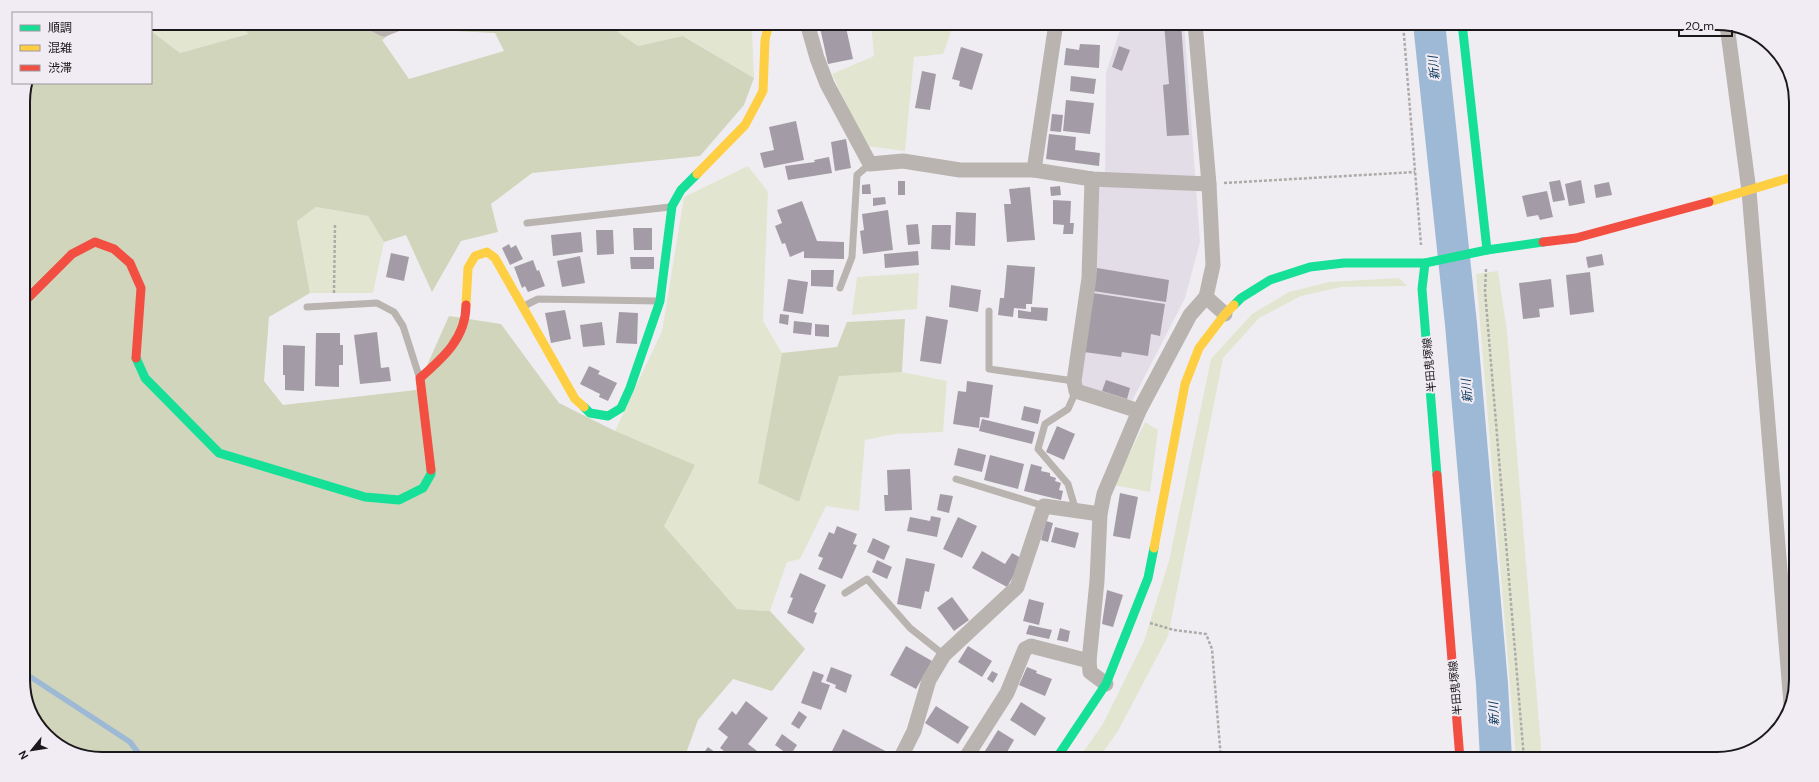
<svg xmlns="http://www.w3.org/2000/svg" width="1819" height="782" font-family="'DM Sans','Noto Sans JP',sans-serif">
	<rect width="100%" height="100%" fill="#f0edf2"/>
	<polygon fill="#e3dde7" points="1122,23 1184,23 1200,242 1185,298 1132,401 1078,386 1095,185 1105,186 1106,73"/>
	<g fill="#e2e6d1">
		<polygon points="151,23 241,23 248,34 180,53 151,31"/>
		<polygon points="605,23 756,23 752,30 754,78 684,36 638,46"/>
		<polygon points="871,23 954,23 943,54 914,57 905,151 866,146 832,74 874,56"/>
		<polygon points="748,166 768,192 763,321 782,353 758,483 799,502 839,375 902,372 947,381 943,432 895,434 865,440 859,511 826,506 800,559 787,562 770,611 737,609 663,525 615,431 662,331 684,197"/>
		<polygon points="316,207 368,216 384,242 373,293 310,293 297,220"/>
		<polygon points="1498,271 1507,331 1542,759 1516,759 1476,274"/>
		<polygon points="919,273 917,309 852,315 857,277"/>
		<polygon points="1399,278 1407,286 1341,287 1301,296 1259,318 1223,358 1168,636 1118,731 1098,759 1078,759 1103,724 1144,641 1169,561 1211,359 1252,314 1289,292 1329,282"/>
		<polygon points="1145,422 1158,430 1150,492 1114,485"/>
	</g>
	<g fill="#d0d5bb">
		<polygon points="241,23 404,23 382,40 409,79 504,51 495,33 455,31 450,23 605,23 638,46 683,36 754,78 744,105 700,156 532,173 491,204 498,232 461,241 432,292 406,235 384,242 368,216 316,207 297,221 310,293 269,317 264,381 283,405 416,390 449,316 501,324 559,403 615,431 695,465 664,526 737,609 770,611 805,649 772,691 733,679 698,720 684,759 102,759 72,753 39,728 23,685 23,97 27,83 151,83 151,31 180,53 248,34"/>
		<polygon points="905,319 902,372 839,376 799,502 758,483 782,353 837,347 847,322"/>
	</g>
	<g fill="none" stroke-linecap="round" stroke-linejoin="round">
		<polyline stroke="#9eb9d5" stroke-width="5.5" points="23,672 130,742 143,759"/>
		<polyline stroke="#9eb9d5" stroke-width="32" points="1429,23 1461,324 1492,684 1496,759"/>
	</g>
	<g fill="#a39ca6">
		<polygon points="819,23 845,23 853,59 828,64"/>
		<polygon points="1123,23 1137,23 1135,28"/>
		<polygon points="1164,23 1181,23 1189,135 1167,136 1163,85 1169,84"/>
		<polygon points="1080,44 1100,45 1099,68 1064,65 1066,48 1079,50"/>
		<polygon points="1119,46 1130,50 1122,71 1112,67"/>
		<polygon points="961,47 983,54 972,90 959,86 960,81 952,79"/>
		<polygon points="922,71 936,74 930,110 915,108"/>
		<polygon points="1071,76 1096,79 1094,94 1070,91"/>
		<polygon points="1066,100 1094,103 1090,134 1063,131"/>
		<polygon points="1052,114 1063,115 1061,132 1050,131"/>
		<polygon points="796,121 804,160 764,168 760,153 774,150 769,127"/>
		<polygon points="1049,134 1076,137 1075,150 1100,153 1099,166 1046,159"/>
		<polygon points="846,139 851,168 835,171 831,142"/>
		<polygon points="829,157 832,173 788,180 785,166 815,162 814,160"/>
		<polygon points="1560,180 1565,200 1553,202 1549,182"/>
		<polygon points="1581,180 1585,203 1569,206 1565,184"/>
		<rect x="898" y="181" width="7" height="14"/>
		<polygon points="1609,182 1612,195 1596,198 1594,185"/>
		<polygon points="870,184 871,194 862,194 862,185"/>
		<polygon points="1060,186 1061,195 1051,196 1050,187"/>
		<polygon points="1030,187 1035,240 1007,242 1004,204 1011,204 1009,189"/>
		<polygon points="1547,191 1553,217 1540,220 1538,215 1527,217 1522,196"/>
		<polygon points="885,197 886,204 873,206 873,198"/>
		<polygon points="1053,200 1071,201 1070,223 1074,223 1073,234 1063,234 1064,225 1053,224"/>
		<polygon points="802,201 817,241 844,242 844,259 804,258 804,251 790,257 785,243 782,244 775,226 782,223 777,210"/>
		<polygon points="888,210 893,250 863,254 860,231 864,230 862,214"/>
		<polygon points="956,212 976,213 975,246 955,245"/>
		<polygon points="918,224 920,244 908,245 906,225"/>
		<polygon points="932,225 951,225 950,250 931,249"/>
		<polygon points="633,228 652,228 652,250 634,250"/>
		<polygon points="596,230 613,230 614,254 597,255"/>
		<polygon points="581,232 583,252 553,256 551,235"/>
		<polygon points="509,244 511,248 516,245 523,259 510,265 502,248"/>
		<polygon points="918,251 919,265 885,268 884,254"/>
		<polygon points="391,253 409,257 404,281 386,277"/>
		<polygon points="1602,254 1604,265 1588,268 1586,257"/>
		<polygon points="580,256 585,283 562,287 557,261"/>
		<polygon points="630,257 654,257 654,269 631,269"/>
		<polygon points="533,260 537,271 539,270 545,286 528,292 525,286 522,288 514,267"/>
		<polygon points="1007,265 1035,267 1032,304 1026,304 1026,309 1014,308 1013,317 998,315 1000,298 1004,298"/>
		<polygon points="1097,268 1169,280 1166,302 1093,291"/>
		<polygon points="811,270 834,270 833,287 811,286"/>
		<polygon points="1590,272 1594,312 1570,315 1566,275"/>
		<polygon points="788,279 808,282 803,314 783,311"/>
		<polygon points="1551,279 1554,307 1539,309 1540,317 1523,319 1519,283"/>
		<polygon points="951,285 981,290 978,312 949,307"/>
		<polygon points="1093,293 1165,304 1160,336 1151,334 1148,356 1122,352 1121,357 1084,352"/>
		<polygon points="1031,307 1048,308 1047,321 1018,318 1018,310 1031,312"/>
		<polygon points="565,310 571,339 551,343 545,313"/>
		<polygon points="619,312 638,313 637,344 616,343"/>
		<polygon points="780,314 789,315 788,325 779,323"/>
		<polygon points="926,316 948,320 941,364 920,361"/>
		<polygon points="794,321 812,323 811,335 793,333"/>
		<polygon points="602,322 605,345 583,347 580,325"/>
		<polygon points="815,324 829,325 829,337 815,336"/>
		<polygon points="377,332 381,368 389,367 391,381 360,384 354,335"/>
		<polygon points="316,333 340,333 340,345 343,345 343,365 339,365 339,387 315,386"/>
		<polygon points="283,345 305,346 304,391 285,390 285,375 283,375"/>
		<polygon points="589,366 600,371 598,374 617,383 608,401 599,397 600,394 580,384"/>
		<polygon points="1106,380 1130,388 1127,399 1102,391"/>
		<polygon points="967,381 993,385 989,418 980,417 979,428 953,424 958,391 966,392"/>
		<polygon points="1024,406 1041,410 1038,424 1021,420"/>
		<polygon points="982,419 1035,432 1032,444 979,431"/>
		<polygon points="1057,426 1075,434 1064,460 1046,452"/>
		<polygon points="958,448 986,455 982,472 954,465"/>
		<polygon points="990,455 1024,464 1018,489 984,480"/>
		<polygon points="1031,464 1042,467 1041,471 1050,473 1050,476 1056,478 1055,481 1061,483 1059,490 1063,491 1061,500 1024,491"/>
		<polygon points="910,469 912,510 885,511 884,495 888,495 887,470"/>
		<polygon points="1120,493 1138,497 1130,539 1113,536"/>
		<polygon points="940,494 953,496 949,513 937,510"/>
		<polygon points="931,516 941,518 937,537 907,531 910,517 930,521"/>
		<polygon points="958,517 977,526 962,558 943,549"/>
		<polygon points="1046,521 1053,523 1048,542 1041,540"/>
		<polygon points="837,526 857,534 853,544 857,545 842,579 818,569 823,558 818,556 829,532 834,534"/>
		<polygon points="1055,527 1079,533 1075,548 1051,542"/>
		<polygon points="873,538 890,546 884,560 867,552"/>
		<polygon points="982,551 1005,564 1012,553 1023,559 1007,587 972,568"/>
		<polygon points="906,558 935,564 929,592 925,591 921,609 897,604"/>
		<polygon points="877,560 892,567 887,579 872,572"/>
		<polygon points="800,573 826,585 814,612 817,613 813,624 787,613 793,598 790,597"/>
		<polygon points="1107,590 1123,595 1113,627 1102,624"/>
		<polygon points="952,597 969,620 954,631 937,608"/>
		<polygon points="1029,599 1044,603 1039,625 1023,621"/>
		<polygon points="1029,625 1052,630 1049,639 1026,634"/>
		<polygon points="1060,628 1070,631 1068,642 1057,640"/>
		<polygon points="906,646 932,661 916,689 890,675"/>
		<polygon points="968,646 992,661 982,677 958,662"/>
		<polygon points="831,667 852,675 846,693 835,688 836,685 826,681"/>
		<polygon points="1027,667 1037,671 1036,673 1052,679 1045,696 1019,685"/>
		<polygon points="813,671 824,675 821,682 830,685 821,710 801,703"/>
		<polygon points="992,671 998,674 993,683 987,679"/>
		<polygon points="746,701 768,718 748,744 761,754 759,757 762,759 735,759 720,748 728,737 718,729 732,711 736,715"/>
		<polygon points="1021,702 1046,718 1035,736 1010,720"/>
		<polygon points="936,706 969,727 958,744 925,723"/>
		<polygon points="799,711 807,717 799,729 791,724"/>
		<polygon points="843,729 895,756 893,759 844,759 831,753"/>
		<polygon points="998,730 1014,740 1003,759 980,759"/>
		<polygon points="782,734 797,745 790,756 775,745"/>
		<polygon points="708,747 724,759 699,759"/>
	</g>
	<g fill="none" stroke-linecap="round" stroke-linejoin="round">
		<g stroke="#adaaa8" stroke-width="2.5" stroke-dasharray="3 2" stroke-linecap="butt">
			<polyline points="1403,23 1421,245"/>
			<polyline points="1224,183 1415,172"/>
			<polyline points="1486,269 1485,291 1524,759"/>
			<polyline points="334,293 335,224"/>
			<polyline points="1150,623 1174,630 1206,634 1212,649 1221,759"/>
		</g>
		<g stroke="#b9b4af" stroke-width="7">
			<polyline points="527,223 670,207"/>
			<polyline points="840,288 852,257 857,175 870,164"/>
			<polyline points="524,306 538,299 658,301"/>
			<polyline points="307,307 377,303 394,312 403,326 419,376"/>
			<polyline points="989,311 989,369 1074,381"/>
			<polyline points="1076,391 1068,409 1045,424 1038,449 1068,484 1076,511"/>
			<polyline points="956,479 1044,506"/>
			<polyline points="845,593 867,579 910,628 944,655"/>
		</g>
		<g stroke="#b9b4af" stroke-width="15">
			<polyline points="372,23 384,29 399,23"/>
			<polyline points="807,23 817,58 827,84 870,164 903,161 960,170 1034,170 1092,179 1209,184"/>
			<polyline points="1195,23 1209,184 1213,265 1206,297 1225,314"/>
			<polyline points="1727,25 1749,191 1791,704"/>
			<polyline points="1034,170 1056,23"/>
			<polyline points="1092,179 1089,278 1074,381 1076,391 1139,411"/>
			<polyline points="1106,684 1090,672 1089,661 1097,581 1100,514 1104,494 1139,411 1190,315 1206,297"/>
			<polyline points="900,759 914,731 929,680 944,655 1017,587 1044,506 1100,514"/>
			<polyline points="965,759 1007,693 1025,649 1031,646 1089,661"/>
		</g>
		<g stroke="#16e098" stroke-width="9">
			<polyline points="1462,23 1487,250"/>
			<polyline points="1425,263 1422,289 1437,475"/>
			<polyline points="1234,305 1241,298 1270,280 1310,267 1344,263 1425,263 1487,250 1543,242"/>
			<polyline points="136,358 145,378 219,453 365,497 399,500 423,488 431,474 431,470"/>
			<polyline points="584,407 590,413 608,416 621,408 630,388 660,301 672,206 681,190 697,174"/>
			<polyline points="1056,759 1106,684 1148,578 1154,548"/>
		</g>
		<g stroke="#ffcf43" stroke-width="9">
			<polyline points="697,174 745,125 763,91 765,40 769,23"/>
			<polyline points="1709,202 1796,176"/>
			<polyline points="466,305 468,268 475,256 487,252 495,258 575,399 584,407"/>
			<polyline points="1154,548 1185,384 1199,348 1225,314 1234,305"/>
		</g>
		<g stroke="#f24e42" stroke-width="9">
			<polyline points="1543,242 1576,238 1709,202"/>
			<polyline points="23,303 72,254 95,242 114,249 130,263 141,288 136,358"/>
			<path d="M 431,470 L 420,378 C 443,358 466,338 466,305"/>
			<polyline points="1437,475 1460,759"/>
		</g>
	</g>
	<g text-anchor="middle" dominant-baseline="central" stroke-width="4" stroke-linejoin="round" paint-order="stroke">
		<g font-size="11" fill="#1a181b" stroke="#f1ecf3">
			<text transform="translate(1429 365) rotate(-95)">半田鬼塚線</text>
			<text transform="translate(1455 688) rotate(-95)">半田鬼塚線</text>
		</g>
		<g font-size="12" font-style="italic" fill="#0d3b60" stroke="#f1ecf3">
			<text transform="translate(1434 68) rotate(-96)">新川</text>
			<text transform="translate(1467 391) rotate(-95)">新川</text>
			<text transform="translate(1494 714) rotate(-93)">新川</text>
		</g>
	</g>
	<path d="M0 0H1819V782H0ZM102 30H1717A72 72 0 0 1 1789 102V680A72 72 0 0 1 1717 752H102A72 72 0 0 1 30 680V102A72 72 0 0 1 102 30Z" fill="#f1ecf3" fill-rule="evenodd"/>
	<path fill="none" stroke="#1a181b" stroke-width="2" d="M102 30H1717A72 72 0 0 1 1789 102V680A72 72 0 0 1 1717 752H102A72 72 0 0 1 30 680V102A72 72 0 0 1 102 30Z"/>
	<rect x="12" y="12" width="140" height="72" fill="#f1ecf3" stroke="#9b979d"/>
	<rect x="20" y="25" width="20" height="6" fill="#16e098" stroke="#9b979d"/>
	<text x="48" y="32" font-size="12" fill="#1a181b">順調</text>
	<rect x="20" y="45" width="20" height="6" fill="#ffcf43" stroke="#9b979d"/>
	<text x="48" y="52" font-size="12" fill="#1a181b">混雑</text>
	<rect x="20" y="65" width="20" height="6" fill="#f24e42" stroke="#9b979d"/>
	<text x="48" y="72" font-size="12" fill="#1a181b">渋滞</text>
	<g transform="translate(32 750) rotate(240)" stroke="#f1ecf3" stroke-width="3" paint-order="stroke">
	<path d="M0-3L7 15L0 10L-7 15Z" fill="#1a181b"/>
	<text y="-6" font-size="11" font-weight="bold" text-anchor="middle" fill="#1a181b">N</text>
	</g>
	<path d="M1679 30v6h53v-6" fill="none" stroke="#1a181b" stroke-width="2"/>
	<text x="1685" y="30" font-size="12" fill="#1a181b" stroke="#f1ecf3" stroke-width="3" paint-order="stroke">20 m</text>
</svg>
